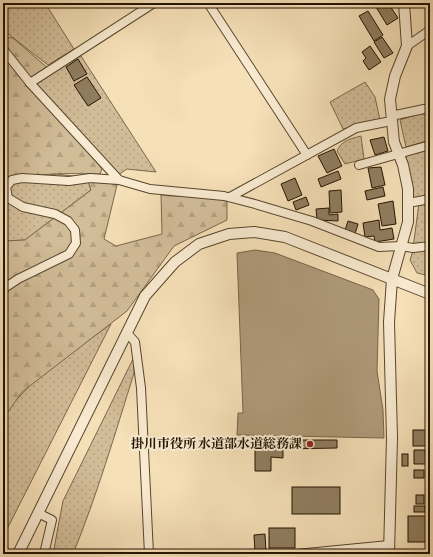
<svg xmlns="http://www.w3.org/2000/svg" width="433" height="557" font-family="'Libre Bodoni','Noto Serif JP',serif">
	<defs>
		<pattern id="grass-dots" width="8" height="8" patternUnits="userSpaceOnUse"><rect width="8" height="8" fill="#d2bd99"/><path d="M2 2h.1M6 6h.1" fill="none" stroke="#b4a282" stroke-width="1.8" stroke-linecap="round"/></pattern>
		<pattern id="forest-firs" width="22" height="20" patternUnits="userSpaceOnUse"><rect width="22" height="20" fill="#d2bd99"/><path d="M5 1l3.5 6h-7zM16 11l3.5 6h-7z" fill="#b4a282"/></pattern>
	</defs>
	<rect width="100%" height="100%" fill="#f6e0b8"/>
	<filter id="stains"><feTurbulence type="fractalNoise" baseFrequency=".005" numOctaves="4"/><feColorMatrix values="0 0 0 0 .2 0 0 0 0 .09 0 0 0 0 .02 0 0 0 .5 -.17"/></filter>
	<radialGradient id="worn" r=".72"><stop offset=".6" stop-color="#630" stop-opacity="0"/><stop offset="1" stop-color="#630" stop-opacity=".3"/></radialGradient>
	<g fill="url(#grass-dots)" stroke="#7a684c">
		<polygon points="3,3 45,3 74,49 48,65 3,30"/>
		<polygon points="81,56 156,172 127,169 118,175 33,84"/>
		<polygon points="365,82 375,97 380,120 343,129 330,102"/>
		<path d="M 421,113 C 431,117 430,130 430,140 L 406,147 L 400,120 Z"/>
		<path d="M 361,136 L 364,159 L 345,164 L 337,151 C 342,140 350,139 361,136 Z"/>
		<polygon points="429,148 430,197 411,201 404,155"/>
		<polygon points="57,174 87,178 91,190 25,240 3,241 3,187 12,180"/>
		<polygon points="430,201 430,245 413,248 419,203"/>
		<polygon points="430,250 430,276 417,273 410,260 413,251"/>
		<polygon points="111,324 3,537 3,417 5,412 37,378"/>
		<path d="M 134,357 L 134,373 C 115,434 97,495 73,554 L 53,554 L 63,501 Z"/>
	</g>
	<g fill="url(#forest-firs)" stroke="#7a684c">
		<path d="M 3,37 L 13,38 L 50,70 L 30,83 L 72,130 L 102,169 L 100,174 C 72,174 27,170 3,187 Z"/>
		<polygon points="87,178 117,185 104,239 116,246 162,234 161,195 227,199 227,220 174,246 127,311 22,392 3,419 3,241 25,240 91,190"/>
	</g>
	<polygon fill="#ae9a79" stroke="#766449" points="255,250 275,253 373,290 379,299 377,371 383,410 384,438 237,435 238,413 243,413 237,253"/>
	<g fill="#907e60" stroke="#221300">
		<polygon points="383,3 388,3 398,18 387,25 376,7"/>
		<polygon points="368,11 383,35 374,41 359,16"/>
		<polygon points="382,37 393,53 384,58 374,42"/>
		<polygon points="370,46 381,62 369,70 363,61 366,58 362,52"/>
		<polygon points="78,59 87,74 74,81 66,67"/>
		<polygon points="87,77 101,98 88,106 74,85"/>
		<polygon points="384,137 388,151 375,155 370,140"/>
		<polygon points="334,149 342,166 327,173 318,156"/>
		<polygon points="381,167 385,185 372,188 368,168"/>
		<polygon points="338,171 341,179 321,187 318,179"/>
		<polygon points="295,178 302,195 288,201 281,184"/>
		<polygon points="383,187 385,196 367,200 365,191"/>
		<polygon points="341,190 342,212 330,213 329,191"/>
		<polygon points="306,197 309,205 296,210 293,202"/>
		<polygon points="393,201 396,224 382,226 378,204"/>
		<polygon points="329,208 329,215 338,214 338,221 317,220 316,209"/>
		<polygon points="379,220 380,230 392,228 394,239 375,242 374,236 365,237 363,223"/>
		<polygon points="348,221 358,224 355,234 345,230"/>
		<rect x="413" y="430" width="14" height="16"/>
		<polygon points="255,440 283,440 283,458 271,457 271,471 255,471"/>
		<polygon points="283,440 337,440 337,448 283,449"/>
		<polygon points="414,450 425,450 426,464 414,464"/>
		<rect x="402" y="454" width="6" height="12"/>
		<rect x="414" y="470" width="10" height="8"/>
		<rect x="292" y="487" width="48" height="27"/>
		<rect x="416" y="495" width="8" height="9"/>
		<rect x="414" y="506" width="11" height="6"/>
		<rect x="408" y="516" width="18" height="26"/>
		<rect x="269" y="528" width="26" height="20"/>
		<polygon points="265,534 266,551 255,552 254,535"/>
	</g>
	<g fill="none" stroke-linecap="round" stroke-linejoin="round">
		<g stroke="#57462e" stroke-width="10">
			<g id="minor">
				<polyline points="208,3 307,155"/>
				<polyline points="407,46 430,30"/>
				<polyline points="3,49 30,83 119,180 150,189 224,196 255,204 312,221 379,247 401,246 413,248 430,246"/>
				<polyline points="30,83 154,3"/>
				<polyline points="391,116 424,109"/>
				<polyline points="359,165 430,145"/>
				<polyline points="230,197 356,128 391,121"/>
				<polyline points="408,203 430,199"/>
				<polyline points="3,289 18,279 69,254 76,243 75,230 68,221 55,214 23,207 8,198 6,187 12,180 22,178 69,181 90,178 119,180"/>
				<polyline points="127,333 135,342 141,388 149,554"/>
				<polyline points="38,513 52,520 44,554"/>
				<polyline points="296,554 389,545"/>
			</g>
		</g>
		<g stroke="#57462e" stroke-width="12">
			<g id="tertiary">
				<polyline points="18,554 145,296 175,262 199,244 229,234 254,232 285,237 430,294"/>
				<polyline points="389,554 392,438 389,322 392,279 408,222 408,189 403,165 394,142 390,99 395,76 407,46 404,3"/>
			</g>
		</g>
		<use href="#minor" stroke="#f9ebd1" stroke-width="8"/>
		<use href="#tertiary" stroke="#f9ebd1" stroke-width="10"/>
	</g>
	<circle fill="#8f2418" stroke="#f9ebd1" stroke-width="1.5" cx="310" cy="444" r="4"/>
	<g text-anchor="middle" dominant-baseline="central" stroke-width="4" stroke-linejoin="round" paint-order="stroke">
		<g font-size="13" font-weight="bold" fill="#221300" stroke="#f9ebd1" text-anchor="end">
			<text x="302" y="444">掛川市役所 水道部水道総務課</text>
		</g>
	</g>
	<rect width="433" height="557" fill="none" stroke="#f6e0b8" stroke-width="16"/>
	<rect x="4" y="4" width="425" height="549" fill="none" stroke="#221300" stroke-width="2"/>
	<rect x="8" y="8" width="417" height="541" fill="none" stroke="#221300"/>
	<rect width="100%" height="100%" filter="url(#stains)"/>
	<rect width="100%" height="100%" fill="url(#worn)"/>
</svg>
